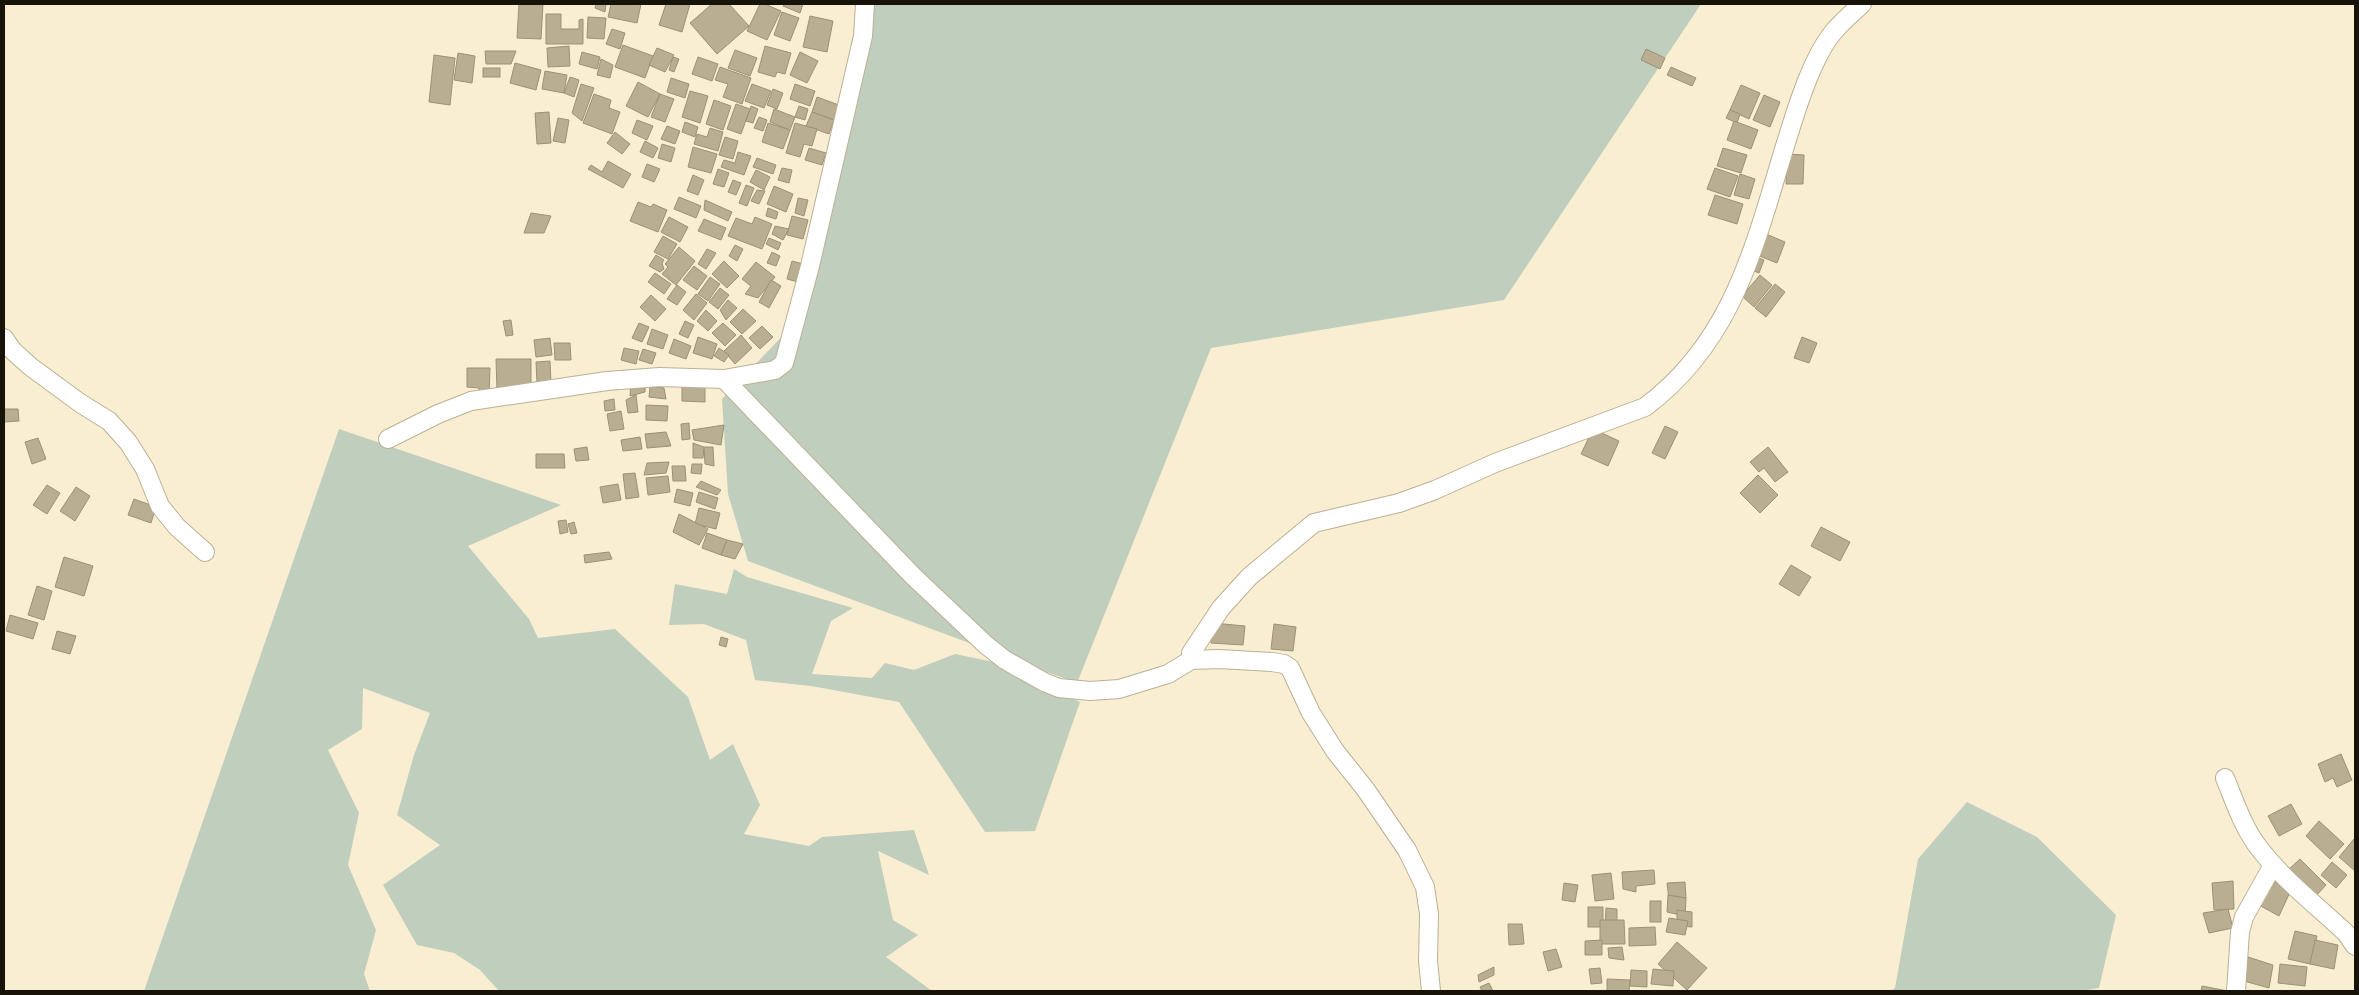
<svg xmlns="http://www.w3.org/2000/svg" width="2359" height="995" font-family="'Source Sans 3',sans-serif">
	<rect width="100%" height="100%" fill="#f9eed1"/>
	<g fill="#c0cebd">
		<polygon points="865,4 1701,4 1504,300 1211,348 1077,683 748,561 728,494 722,399 794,324"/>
		<polygon points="339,429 561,505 468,546 529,619 538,638 615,629 688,697 710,760 733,744 760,805 744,834 809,846 822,837 914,830 929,875 878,851 893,920 918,935 886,957 932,991 499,991 480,970 454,953 417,945 383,885 440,845 397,815 414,755 430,713 363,688 362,729 328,750 359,813 348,865 376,930 364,974 370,991 144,991"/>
		<polygon points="734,569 747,577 853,608 831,621 812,674 872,678 885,663 914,670 955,654 1003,664 1080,702 1035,831 985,832 899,702 811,686 755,680 746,640 704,624 669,625 675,584 727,594"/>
		<polygon points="1967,802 2037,837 2116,915 2099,988 2079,991 1891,991 1895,988 1918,859"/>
	</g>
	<g fill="#b9ad92" stroke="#9c9176">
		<polygon points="519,4 543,4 541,39 517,38"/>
		<polygon points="596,4 606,4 605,12 595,8"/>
		<polygon points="611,4 641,4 637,23 608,17"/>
		<polygon points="666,4 690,4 682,32 659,25"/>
		<polygon points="712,4 729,4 749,26 717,54 690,23"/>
		<polygon points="760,4 765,4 781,11 767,40 747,31"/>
		<polygon points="784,4 803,4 800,13 783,6"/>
		<polygon points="782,12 799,18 790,41 774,35"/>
		<polygon points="546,14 561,14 561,29 579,29 579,20 583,19 583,44 546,44"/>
		<polygon points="810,16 833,21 827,52 803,47"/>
		<polygon points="588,17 606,18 604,39 587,38"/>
		<polygon points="612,29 625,33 620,49 606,44"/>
		<polygon points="623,45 653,56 645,78 615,67"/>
		<polygon points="569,46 570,66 548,67 547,48"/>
		<polygon points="765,46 791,53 785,74 777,72 775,77 758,72"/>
		<polygon points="657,48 674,55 665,72 649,65"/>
		<polygon points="1646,49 1665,58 1660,69 1641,60"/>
		<polygon points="735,50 757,58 750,76 728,68"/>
		<polygon points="485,51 516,51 511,64 486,64"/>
		<polygon points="582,52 600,57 597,69 579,64"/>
		<polygon points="800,52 818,61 807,83 790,75"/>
		<polygon points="458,53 475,56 472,83 454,80"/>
		<polygon points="434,55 455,58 450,105 429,102"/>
		<polygon points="673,57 679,59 674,72 669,70"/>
		<polygon points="698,57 718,64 712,81 692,74"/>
		<polygon points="601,59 613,65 610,78 597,75"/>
		<polygon points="515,63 541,70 536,90 510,83"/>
		<polygon points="720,67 751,78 742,104 723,97 728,84 715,80"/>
		<polygon points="1671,67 1696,78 1692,86 1667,75"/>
		<rect x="483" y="68" width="17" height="9"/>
		<polygon points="545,71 567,75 564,93 542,89"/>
		<polygon points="570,77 579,80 574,97 564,93"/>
		<polygon points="671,78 689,84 685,98 667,92"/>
		<polygon points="638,82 660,94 648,117 626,106"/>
		<polygon points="581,84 594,88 582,121 572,113"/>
		<polygon points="752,84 771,91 764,108 745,101"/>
		<polygon points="795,84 815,91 810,106 790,99"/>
		<polygon points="1741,85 1760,93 1749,119 1730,110"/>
		<polygon points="773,89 783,93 777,109 767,105"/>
		<polygon points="690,91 708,96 700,123 682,117"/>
		<polygon points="594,94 611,100 609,108 620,112 612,134 583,123"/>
		<polygon points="660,94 674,99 665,122 651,117"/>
		<polygon points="1764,95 1780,102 1770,127 1753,120"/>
		<polygon points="817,97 839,105 834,120 812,112"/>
		<polygon points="714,100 731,106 723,130 706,124"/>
		<polygon points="736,104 750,109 741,134 727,129"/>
		<polygon points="751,106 758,109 753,123 746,121"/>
		<polygon points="799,106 808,109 805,120 795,117"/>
		<polygon points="774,109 795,117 790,130 770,122"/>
		<polygon points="1730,110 1740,114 1737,123 1726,118"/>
		<polygon points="549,112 551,143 537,144 535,113"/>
		<polygon points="812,112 834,120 829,134 806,126"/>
		<polygon points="759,117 767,120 763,131 754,128"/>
		<polygon points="558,118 569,120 565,143 553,141"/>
		<polygon points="637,120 653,126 647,140 632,133"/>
		<polygon points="1734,121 1758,130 1751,149 1727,140"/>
		<polygon points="685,122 698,127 695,137 682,132"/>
		<polygon points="768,123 790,130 783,149 762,142"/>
		<polygon points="795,123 817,129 812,146 804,144 800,157 786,153"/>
		<polygon points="667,126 680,131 675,144 661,139"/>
		<polygon points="710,128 723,132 718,151 694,144 697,134 707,137"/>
		<polygon points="615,132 630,144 622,154 607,143"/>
		<polygon points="725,137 738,141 733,159 719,155"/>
		<polygon points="645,141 658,148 653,158 640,152"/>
		<polygon points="662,144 675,148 671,162 658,158"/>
		<polygon points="693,147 717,154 711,173 688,167"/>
		<polygon points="809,148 826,153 822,165 805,160"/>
		<polygon points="1723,148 1747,155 1741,173 1717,166"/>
		<polygon points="738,152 751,156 744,175 721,167 724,160 735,163"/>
		<polygon points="1787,154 1804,155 1803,184 1786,184"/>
		<polygon points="757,158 776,165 773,174 753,167"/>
		<polygon points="608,161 631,174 623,188 588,169 591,165 602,172"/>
		<polygon points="647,164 660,169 654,182 642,177"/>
		<polygon points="782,168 792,170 789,183 778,180"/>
		<polygon points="1715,168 1738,176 1730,197 1707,189"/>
		<polygon points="718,169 729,173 724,187 713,184"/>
		<polygon points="756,170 770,177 764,190 750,182"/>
		<polygon points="1740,174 1755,179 1749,199 1734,195"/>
		<polygon points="693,175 704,180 698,195 687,191"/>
		<polygon points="733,180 741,183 736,195 728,192"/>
		<polygon points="746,185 754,188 747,206 739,203"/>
		<polygon points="774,186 793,194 786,212 767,204"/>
		<polygon points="757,190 765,191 759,204 751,201"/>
		<polygon points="1715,195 1743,204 1737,224 1708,215"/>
		<polygon points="679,197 701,206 696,218 674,209"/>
		<polygon points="798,198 808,200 804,216 795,213"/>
		<polygon points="705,200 732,212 728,221 704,210"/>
		<polygon points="638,202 651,207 653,204 667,210 658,232 630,221"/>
		<polygon points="768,208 778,212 776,219 766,216"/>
		<polygon points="531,213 551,216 544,233 524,233"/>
		<polygon points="792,216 808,220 803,239 787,235"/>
		<polygon points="669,217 688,227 680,242 661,232"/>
		<polygon points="755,217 772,224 762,249 728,236 736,218 752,224"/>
		<polygon points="704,219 726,228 721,240 698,231"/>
		<polygon points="775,226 789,229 783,240 772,234"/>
		<polygon points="1766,234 1785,242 1777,263 1757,255"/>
		<polygon points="663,236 677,244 668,259 654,252"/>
		<polygon points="769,238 781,243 778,250 766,244"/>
		<polygon points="735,245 743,249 737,261 729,256"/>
		<polygon points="679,247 695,261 676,285 662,274 668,267 665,264"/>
		<polygon points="707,249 716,253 706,269 698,264"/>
		<polygon points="772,252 780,256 776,266 767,263"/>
		<polygon points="656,255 664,260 662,263 664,269 660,272 649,266"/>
		<polygon points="1753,256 1764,260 1759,273 1749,269"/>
		<polygon points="724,261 739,276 727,288 712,274"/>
		<polygon points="792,261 803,264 798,282 787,279"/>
		<polygon points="756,262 775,277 758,298 745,294 751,286 742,279"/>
		<polygon points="694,266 707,276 697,290 683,280"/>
		<polygon points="655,273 671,284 664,294 648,282"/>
		<polygon points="1760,275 1772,285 1754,307 1742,296"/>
		<polygon points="710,277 720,284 708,301 698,294"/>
		<polygon points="771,280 781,286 769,308 759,302"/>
		<polygon points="1775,284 1785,292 1766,317 1755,308"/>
		<polygon points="677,285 686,292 677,305 667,299"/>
		<polygon points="720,288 729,295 718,309 709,302"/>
		<polygon points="696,294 707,303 694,320 683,310"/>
		<polygon points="651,295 666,309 655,321 640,307"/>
		<polygon points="728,300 737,308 726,320 720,310"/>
		<polygon points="743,309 756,321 742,334 730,322"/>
		<polygon points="706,310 717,321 708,331 697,321"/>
		<polygon points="511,320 513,335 506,336 503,321"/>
		<polygon points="685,321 694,325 688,338 679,334"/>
		<polygon points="639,323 649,327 642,342 632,338"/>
		<polygon points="723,323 736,335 725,346 712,333"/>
		<polygon points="762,326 773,337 760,349 749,338"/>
		<polygon points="652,329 668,335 663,349 647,344"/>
		<polygon points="741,335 752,348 735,364 724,351"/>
		<polygon points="698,337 717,344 712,359 693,353"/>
		<polygon points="1802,337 1817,343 1809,363 1794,358"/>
		<polygon points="550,338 552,355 536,357 534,340"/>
		<polygon points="674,339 691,346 686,359 669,353"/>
		<polygon points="554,343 570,343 571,360 555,360"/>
		<polygon points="624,348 639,351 636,364 621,360"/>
		<polygon points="719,348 729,355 724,362 714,356"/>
		<polygon points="643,349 656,353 652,364 639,360"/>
		<polygon points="496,359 531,359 531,391 497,391"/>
		<polygon points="550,361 551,382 537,383 536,362"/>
		<polygon points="467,368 490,368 489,394 479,393 479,388 467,387"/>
		<polygon points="631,381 645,382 645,392 630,396"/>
		<polygon points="682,383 705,384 705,402 682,401"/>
		<polygon points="650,386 664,388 666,399 649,397"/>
		<polygon points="636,395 638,412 628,413 626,400"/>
		<polygon points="614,399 615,410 605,411 604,401"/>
		<polygon points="646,405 668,406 667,421 646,420"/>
		<polygon points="4,409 18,409 19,421 4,422"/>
		<polygon points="621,411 624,429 610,431 607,414"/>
		<polygon points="689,423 690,439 682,440 681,424"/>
		<polygon points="724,425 721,445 694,440 692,430"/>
		<polygon points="1665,426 1678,432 1665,459 1652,453"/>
		<polygon points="1593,429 1619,441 1608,466 1581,454"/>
		<polygon points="666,432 671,446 647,448 645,434"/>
		<polygon points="640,437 642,449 623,451 621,440"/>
		<polygon points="38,438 46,459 32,464 25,442"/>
		<polygon points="693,443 704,447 703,458 693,458"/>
		<polygon points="587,447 589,460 576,461 574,449"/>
		<polygon points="704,447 713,447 714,466 705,464"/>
		<polygon points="1768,447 1788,472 1775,482 1764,468 1759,472 1750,462"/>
		<polygon points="536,454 564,454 565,468 536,468"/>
		<polygon points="669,462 666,473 644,475 647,463"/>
		<polygon points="692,464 702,464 701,474 691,473"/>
		<polygon points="672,466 685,466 686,481 673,481"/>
		<polygon points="635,473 639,497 626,499 623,474"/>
		<polygon points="1758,475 1778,495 1760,513 1740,493"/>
		<polygon points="668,476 670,492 648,495 646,478"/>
		<polygon points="701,481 721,490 717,495 696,487"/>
		<polygon points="618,484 621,500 603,503 600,487"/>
		<polygon points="47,485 60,493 47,514 33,505"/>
		<polygon points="76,487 90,496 75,521 60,511"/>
		<polygon points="677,489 693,493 690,506 674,502"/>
		<polygon points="699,492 718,498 715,509 696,502"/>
		<polygon points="134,499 156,507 151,523 128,515"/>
		<polygon points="699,508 720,513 716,529 695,524"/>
		<polygon points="679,514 708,529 699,545 673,532"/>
		<polygon points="566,520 568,532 560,534 558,521"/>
		<polygon points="574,522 577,533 571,534 568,524"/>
		<polygon points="1821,527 1850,542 1840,561 1811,546"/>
		<polygon points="707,533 727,540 721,555 702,548"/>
		<polygon points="727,540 743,544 735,559 721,555"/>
		<polygon points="609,552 612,559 585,563 584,555"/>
		<polygon points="64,557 93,566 84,596 55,587"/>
		<polygon points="1791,565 1811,577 1799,596 1779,584"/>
		<polygon points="37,586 52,591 44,620 28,615"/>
		<polygon points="10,615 38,623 33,639 6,631"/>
		<polygon points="1213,623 1245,626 1243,645 1211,643"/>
		<polygon points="1274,624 1296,627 1293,651 1271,649"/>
		<polygon points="57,631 76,636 70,654 52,649"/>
		<polygon points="721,637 728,639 726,647 719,645"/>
		<polygon points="2341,754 2352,780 2337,787 2333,778 2325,782 2318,764"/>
		<polygon points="2291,804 2302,824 2279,836 2268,816"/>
		<polygon points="2319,821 2344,844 2330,859 2306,836"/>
		<polygon points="2354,839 2355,840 2355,871 2339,857"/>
		<polygon points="2300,859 2326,885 2315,897 2288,870"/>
		<polygon points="2332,862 2347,875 2336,888 2321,875"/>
		<polygon points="1654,870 1655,884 1636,886 1636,892 1623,889 1622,872"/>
		<polygon points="1611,873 1614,899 1595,901 1592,875"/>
		<polygon points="2271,880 2291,890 2279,916 2259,905"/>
		<polygon points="2233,881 2234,909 2214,910 2212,883"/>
		<polygon points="1685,882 1686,898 1669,900 1667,883"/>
		<polygon points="1564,883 1578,885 1575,902 1562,900"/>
		<polygon points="1668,895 1686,898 1685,916 1667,912"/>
		<rect x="1650" y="901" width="11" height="21"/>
		<rect x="1588" y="907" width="15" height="20"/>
		<polygon points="1606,908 1617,909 1617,927 1605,927"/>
		<polygon points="2228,909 2233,928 2209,933 2203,913"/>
		<polygon points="1677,910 1692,912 1692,927 1677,926"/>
		<polygon points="1669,918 1688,921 1685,935 1666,932"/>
		<polygon points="1600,920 1624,920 1625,944 1600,944"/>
		<polygon points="1508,924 1522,924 1524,944 1509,945"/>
		<polygon points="1655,927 1656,945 1629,946 1629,928"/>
		<polygon points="2295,931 2317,936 2310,964 2288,959"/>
		<polygon points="1602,940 1602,955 1585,955 1585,941"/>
		<polygon points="2315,940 2338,945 2334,969 2310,964"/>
		<polygon points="1677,942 1707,968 1687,990 1658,964"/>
		<polygon points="1622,947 1624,960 1609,958 1608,948"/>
		<polygon points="1556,949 1562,967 1548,971 1543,952"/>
		<polygon points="2248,957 2273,965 2269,988 2244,981"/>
		<polygon points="2280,964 2307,967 2305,986 2278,983"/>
		<polygon points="1494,967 1494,975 1479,982 1478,975"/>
		<polygon points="1600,968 1602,983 1591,984 1589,969"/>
		<polygon points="1653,969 1674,971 1673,986 1651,984"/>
		<polygon points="1631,970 1647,971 1647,987 1630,986"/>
		<polygon points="1607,979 1630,980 1629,991 1607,991"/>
		<polygon points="1489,983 1493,991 1482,991 1480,987"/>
		<polygon points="2202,986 2228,991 2201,991"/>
	</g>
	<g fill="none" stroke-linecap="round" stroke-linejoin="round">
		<g stroke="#bbb095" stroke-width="20">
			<g id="minor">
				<polyline points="4,338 13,351 31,367 80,403 109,421 128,442 145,469 160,506 177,527 205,552"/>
				<polyline points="724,379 913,576 986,645 1005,660 1044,682 1059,688 1090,691 1119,689 1168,674 1191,660 1219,659 1272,662 1284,664 1290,668 1311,713 1335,751 1366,790 1407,850 1425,887 1429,914 1428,961 1431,991"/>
				<polyline points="388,439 438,414 471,401 607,381 660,377 724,379 775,370 784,363 810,266 863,36 865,4"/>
				<path d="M 1191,660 L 1191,653 L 1221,608 L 1249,577 L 1314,523 L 1399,503 L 1435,490 L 1495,463 L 1645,407 C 1738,338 1757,234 1790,130 C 1799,101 1814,54 1835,30 C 1843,21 1853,12 1862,4"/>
				<path d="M 2225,778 C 2234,800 2242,824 2256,844 C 2280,877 2315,904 2346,933 L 2355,946"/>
				<polyline points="2236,991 2240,932 2244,917 2273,865"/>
			</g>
		</g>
		<use href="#minor" stroke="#fff" stroke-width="18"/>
	</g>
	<rect width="2359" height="995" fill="none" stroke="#171309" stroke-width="10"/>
</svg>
